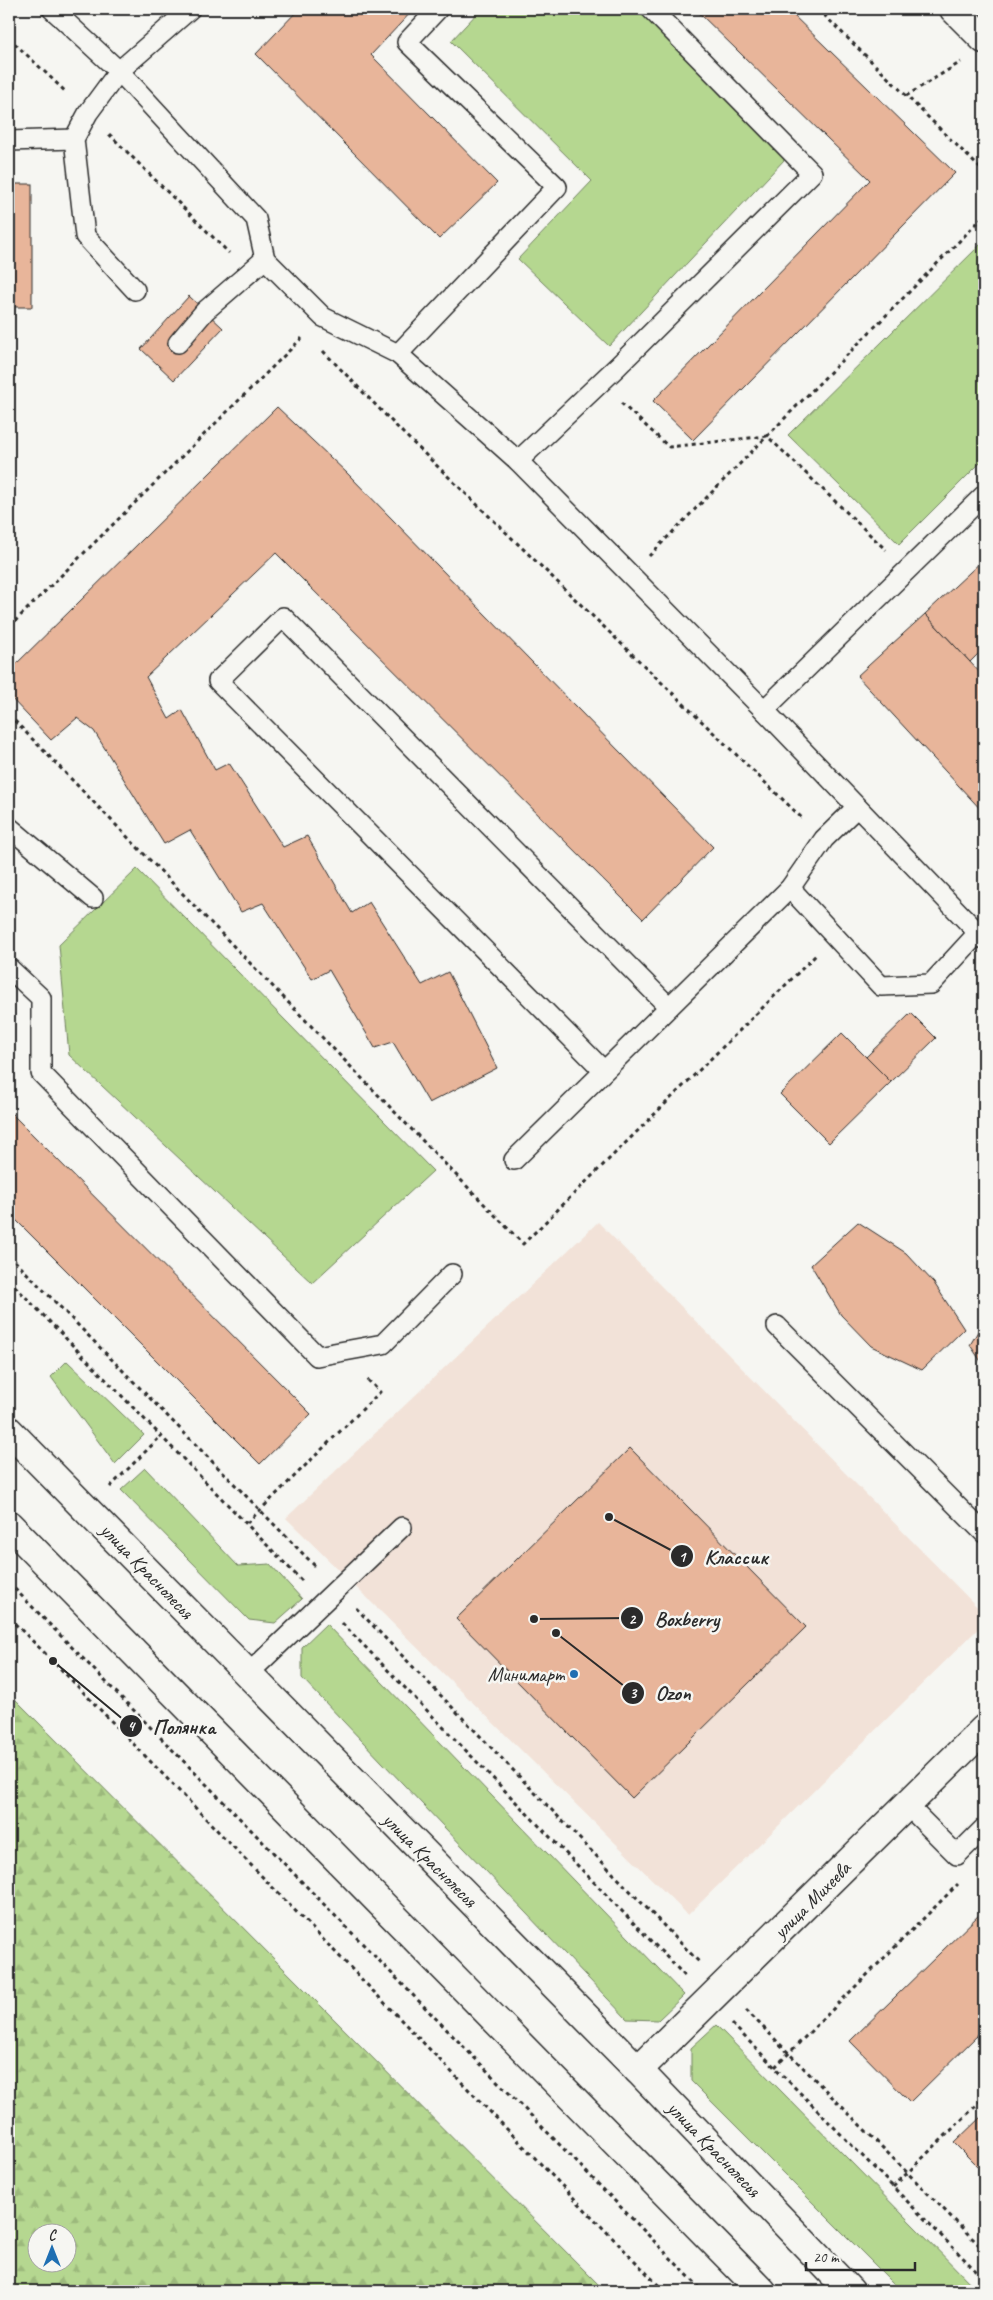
<svg xmlns="http://www.w3.org/2000/svg" width="993" height="2300" font-family="Caveat,sans-serif">
	<defs>
		<pattern id="forest-firs" width="22" height="20" patternUnits="userSpaceOnUse" patternTransform="scale(1.25)"><rect width="22" height="20" fill="#b5d790"/><path d="M5 1l3.5 6h-7zM16 11l3.5 6h-7z" fill="#9cb97c"/></pattern>
	</defs>
	<rect width="100%" height="100%" fill="#f6f6f2"/>
	<filter id="ink" filterUnits="userSpaceOnUse"><feTurbulence type="fractalNoise" baseFrequency=".02" numOctaves="2"/><feDisplacementMap in="SourceGraphic" scale="10" xChannelSelector="R" yChannelSelector="G"/><feConvolveMatrix kernelMatrix="1 2 1 2 8 2 1 2 1" color-interpolation-filters="sRGB"/></filter>
	<g filter="url(#ink)">
		<polygon fill="#f2e2d8" points="598,1222 984,1614 984,1623 688,1915 286,1518"/>
		<g fill="#b5d790" stroke="#70815e">
			<polygon points="481,9 638,9 785,159 609,346 518,259 592,181 451,41"/>
			<polygon points="984,241 984,459 899,544 788,435"/>
			<polygon points="137,869 433,1171 312,1283 69,1055 59,945"/>
			<polygon points="67,1361 144,1435 115,1464 51,1377"/>
			<polygon points="145,1468 238,1566 270,1564 302,1599 275,1623 249,1620 121,1490"/>
			<polygon points="326,1624 684,1995 658,2020 627,2019 302,1678 302,1647"/>
			<polygon points="716,2025 978,2291 901,2291 691,2081 691,2048"/>
		</g>
		<path fill="url(#forest-firs)" stroke="#70815e" fill-rule="evenodd" d="M 9,1693 L 605,2291 L 9,2291 ZM 38,2232 L 68,2232 L 68,2262 L 38,2262 Z"/>
		<g fill="#e8b59a" stroke="#2b2b2b">
			<polygon points="299,9 414,9 371,55 497,183 439,239 256,54"/>
			<polygon points="695,9 787,9 955,173 693,440 653,401 870,180"/>
			<rect x="9" y="184" width="23" height="123"/>
			<polygon points="189,296 223,328 174,380 141,349"/>
			<polygon points="277,407 348,474 713,847 643,919 276,553 146,677 169,719 182,710 215,770 229,763 283,847 307,836 352,913 369,902 422,985 448,972 497,1068 429,1103 393,1042 375,1048 329,970 312,979 263,903 241,912 190,830 164,844 94,731 77,718 51,740 9,696 9,671"/>
			<polygon points="984,559 984,648 970,662 925,614"/>
			<polygon points="925,614 984,677 984,813 857,676"/>
			<polygon points="911,1013 936,1038 891,1082 866,1057"/>
			<polygon points="842,1033 891,1082 829,1143 780,1094"/>
			<polygon points="9,1111 311,1414 260,1464 9,1213"/>
			<polygon points="858,1222 906,1253 934,1283 964,1329 922,1370 871,1346 841,1315 811,1265"/>
			<polygon points="984,1321 984,1366 970,1345"/>
			<polygon points="630,1448 806,1627 632,1798 456,1619"/>
			<polygon points="984,1910 984,2029 910,2102 850,2041"/>
			<polygon points="984,2114 984,2173 954,2143"/>
		</g>
		<g fill="none" stroke-linecap="round" stroke-linejoin="round">
			<g stroke="#2b2b2b" stroke-width="22">
				<g id="service">
					<polyline points="52,9 119,71 256,219 265,259 323,317 398,354 518,461 764,710 984,939"/>
					<polyline points="9,141 74,139"/>
					<polyline points="135,290 85,236 74,139 88,113 119,71 190,9"/>
					<polyline points="178,343 205,311 265,259"/>
					<polyline points="398,354 557,187 407,42 438,9"/>
					<polyline points="518,461 618,366 812,173 651,9"/>
					<polyline points="764,710 984,495"/>
					<polyline points="9,827 93,898"/>
					<polyline points="790,888 881,986 931,984 978,933"/>
					<polyline points="9,968 41,998 41,1073 317,1356 383,1344 452,1274"/>
					<polyline points="603,1070 218,681 283,617 669,1007"/>
					<polyline points="514,1160 790,888 824,839 856,808"/>
					<polyline points="777,1326 984,1533"/>
					<polyline points="247,1675 402,1527"/>
					<polyline points="907,1805 957,1855 984,1828"/>
				</g>
			</g>
			<g stroke="#2b2b2b" stroke-width="31">
				<g id="minor">
					<polyline points="954,9 984,39"/>
					<polyline points="638,2070 984,1729"/>
				</g>
			</g>
			<g stroke="#2b2b2b" stroke-width="31">
				<g id="tertiary">
					<polyline points="9,1431 638,2070 850,2291"/>
					<polyline points="9,1525 762,2291"/>
				</g>
			</g>
			<g stroke="#2b2b2b" stroke-width="3" stroke-dasharray="4 4" stroke-linecap="butt">
				<polyline points="818,9 984,172"/>
				<polyline points="9,38 67,93"/>
				<polyline points="906,96 961,62"/>
				<polyline points="109,134 229,253"/>
				<polyline points="323,351 403,433 804,820"/>
				<polyline points="621,403 669,447 767,436 886,550"/>
				<polyline points="649,556 984,216"/>
				<polyline points="9,627 302,338"/>
				<polyline points="9,715 523,1244 816,955"/>
				<polyline points="9,1255 317,1568"/>
				<polyline points="9,1280 303,1582"/>
				<polyline points="110,1487 162,1435"/>
				<polyline points="247,1523 380,1392 365,1377"/>
				<polyline points="9,1583 703,2291"/>
				<polyline points="356,1608 700,1963"/>
				<polyline points="9,1618 53,1661 664,2291"/>
				<polyline points="342,1623 686,1977"/>
				<polyline points="746,2010 984,2250"/>
				<polyline points="732,2024 984,2279"/>
				<polyline points="977,2036 984,2035"/>
				<polyline points="775,2067 958,1884"/>
				<polyline points="893,2187 984,2098"/>
			</g>
			<use href="#service" stroke="#f6f6f2" stroke-width="19"/>
			<use href="#minor" stroke="#f6f6f2" stroke-width="28"/>
			<use href="#tertiary" stroke="#f6f6f2" stroke-width="28"/>
		</g>
	</g>
	<circle fill="#1f6fb2" stroke="#f6f6f2" stroke-width="2" cx="574" cy="1674" r="5"/>
	<g text-anchor="middle" dominant-baseline="central" stroke-width="5" stroke-linejoin="round" paint-order="stroke">
		<g font-size="20" fill="#2b2b2b" stroke="#f6f6f2">
			<text transform="translate(147 1571) rotate(46)">улица Краснолесья</text>
			<text transform="translate(430 1860) rotate(45)">улица Краснолесья</text>
			<text transform="translate(812 1900) rotate(-45)">улица Михеева</text>
			<text transform="translate(714 2149) rotate(46)">улица Краснолесья</text>
		</g>
		<g font-size="20" fill="#2b2b2b" stroke="#f6f6f2" text-anchor="end">
			<text x="564" y="1674">Минимарт</text>
		</g>
	</g>
	<path fill="none" stroke="#2b2b2b" stroke-width="2" d="M609 1517L682 1556M534 1619L632 1618M556 1633L633 1693M53 1661L131 1726"/>
	<g fill="#2b2b2b" stroke="#f6f6f2" stroke-width="2">
		<circle cx="609" cy="1517" r="5"/>
		<circle cx="534" cy="1619" r="5"/>
		<circle cx="556" cy="1633" r="5"/>
		<circle cx="53" cy="1661" r="5"/>
		<circle cx="682" cy="1556" r="12"/>
		<circle cx="632" cy="1618" r="12"/>
		<circle cx="633" cy="1693" r="12"/>
		<circle cx="131" cy="1726" r="12"/>
	</g>
	<g font-size="15" text-anchor="middle" font-weight="bold" fill="#fff">
		<text x="682" y="1562">1</text>
		<text x="632" y="1624">2</text>
		<text x="633" y="1698">3</text>
		<text x="131" y="1731">4</text>
	</g>
	<g font-size="21" text-anchor="middle" font-weight="bold" fill="#2b2b2b" stroke="#f6f6f2" stroke-width="5" stroke-linejoin="round" paint-order="stroke">
		<text x="736" y="1564">Классик</text>
		<text x="687" y="1626">Boxberry</text>
		<text x="673" y="1700">Ozon</text>
		<text x="184" y="1734">Полянка</text>
	</g>
	<rect width="993" height="2300" fill="none" stroke="#f6f6f2" stroke-width="30"/>
	<rect x="15" y="15" width="963" height="2270" fill="none" stroke="#2b2b2b" stroke-width="2" filter="url(#ink)"/>
	<g transform="translate(52 2248)"><circle r="24" fill="#f6f6f2" stroke="#a5a5a2"/>
	<path d="M0-4L9 19L0 12L-9 19Z" fill="#1f6fb2"/>
	<text y="-8" font-size="14" font-weight="bold" text-anchor="middle" fill="#2b2b2b">С</text>
	</g>
	<path d="M806 2262v8h109v-8" fill="none" stroke="#2b2b2b" stroke-width="2.5"/>
	<text x="813" y="2262" font-size="15" fill="#2b2b2b" stroke="#f6f6f2" stroke-width="4" paint-order="stroke">20 m</text>
</svg>
